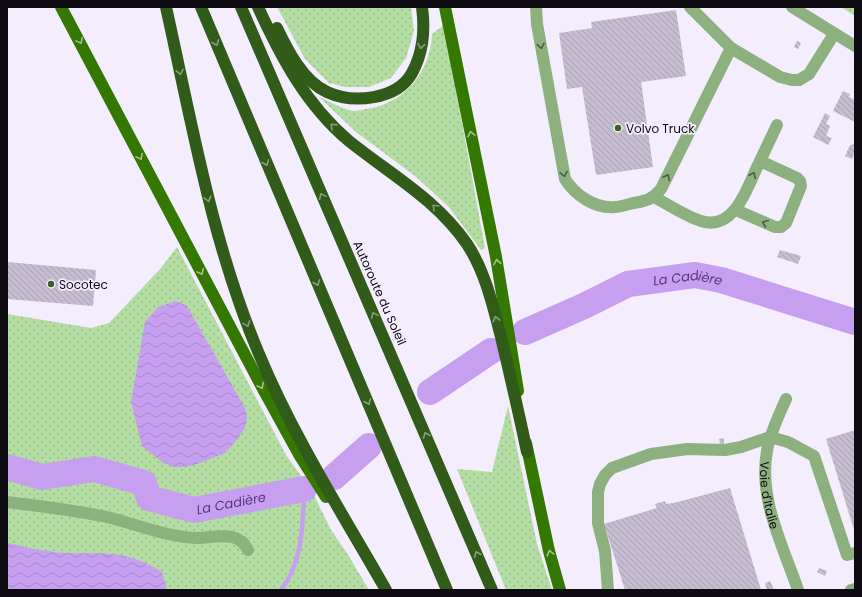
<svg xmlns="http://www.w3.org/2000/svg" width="862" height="597" font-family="Poppins,sans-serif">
	<defs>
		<pattern id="green-dots" width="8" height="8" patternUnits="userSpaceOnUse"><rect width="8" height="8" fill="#b3dda2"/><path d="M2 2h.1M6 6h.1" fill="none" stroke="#99bc8a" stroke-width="1.8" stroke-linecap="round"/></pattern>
		<pattern id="water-waves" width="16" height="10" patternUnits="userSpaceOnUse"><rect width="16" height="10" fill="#c79ff0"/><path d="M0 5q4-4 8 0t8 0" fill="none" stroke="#aa88cd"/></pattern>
		<pattern id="building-back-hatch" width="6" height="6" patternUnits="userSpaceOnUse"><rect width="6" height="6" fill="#c5bccf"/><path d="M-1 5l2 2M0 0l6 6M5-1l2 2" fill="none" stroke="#a8a0b1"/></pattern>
	</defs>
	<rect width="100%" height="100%" fill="#f4edfd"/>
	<g fill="url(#green-dots)">
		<polygon points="277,7 411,7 414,31 406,58 391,78 369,87 345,87 329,83 305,59"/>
		<polygon points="841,7 855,7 855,16"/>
		<path d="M 444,25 L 485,248 L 481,250 L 449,207 L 415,176 L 356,132 L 319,97 C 329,101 342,109 353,111 C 357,111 362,110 365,109 C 404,105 431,71 432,34 Z"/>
		<polygon points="177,247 286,455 312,491 331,530 347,553 369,590 7,590 7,314 91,328 109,323 161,268"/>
		<polygon points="508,406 537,544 552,590 506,590 457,469 492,472"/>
	</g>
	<g fill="url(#water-waves)">
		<polygon points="176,301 187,306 245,408 247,417 245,428 235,442 225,453 197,464 184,467 174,467 162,462 142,446 131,402 145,322 158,307"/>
		<path d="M 7,543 C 26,547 45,552 65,553 C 105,554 126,549 162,572 L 167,590 L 7,590 Z"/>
	</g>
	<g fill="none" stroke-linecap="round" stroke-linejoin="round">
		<path stroke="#c79ff0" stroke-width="4.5" d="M 281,590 C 303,562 303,523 304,489"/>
		<g stroke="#c79ff0" stroke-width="26">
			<path id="s1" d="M 525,332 L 584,306 L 628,284 L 695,275 L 721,280 L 855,322"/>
			<polyline points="430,392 491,351"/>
			<path id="s2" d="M 7,467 L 42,477 L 94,469 L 144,483 L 149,498 L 194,510 L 304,489"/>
			<polyline points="334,477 369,446"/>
		</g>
	</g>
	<g fill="url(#building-back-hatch)">
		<polygon points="676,10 686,76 641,82 653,167 596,175 582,87 567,89 559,33 592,28 591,22"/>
		<polygon points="797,41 801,43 798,49 794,47"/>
		<polygon points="843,91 850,94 849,97 855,100 855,122 833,111"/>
		<polygon points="825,113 830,116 826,124 830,126 826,136 832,138 828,145 813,137"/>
		<polygon points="855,144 855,151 852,159 845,156 850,145"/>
		<polygon points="780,250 801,256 798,264 777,257"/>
		<polygon points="7,262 96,270 93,306 7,299"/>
		<polygon points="855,430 855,533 826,439"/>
		<polygon points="724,438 724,444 720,444 719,439"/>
		<polygon points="730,488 761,590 625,590 604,524 657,508 655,504 665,501 666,504 674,503"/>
		<polygon points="819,568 827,571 825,576 817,572"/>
		<polygon points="770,581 774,590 767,590 765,583"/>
	</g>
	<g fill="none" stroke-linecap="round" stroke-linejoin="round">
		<g stroke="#8cb07e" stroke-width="12">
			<path d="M 536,7 L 537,24 L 565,179 C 575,195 595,209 615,207 C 621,207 628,204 634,203 C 646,201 653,199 661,189 L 731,48"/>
			<polyline points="690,7 731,48 780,77 792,80 799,80 809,74 834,34"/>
			<polyline points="792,7 855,46"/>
			<polyline points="760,161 777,125"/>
			<path d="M 654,197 C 669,205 685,216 701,221 C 736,232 748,184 760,161 L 797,178 L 800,181 L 801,186 L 786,223 L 781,227 L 775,227 L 736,210"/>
			<path id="s3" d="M 786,399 C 779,415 770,433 767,451 C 758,498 783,546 798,590"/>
			<path d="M 7,502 C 40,506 74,510 107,517 C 136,524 166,537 197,538 C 215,538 238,529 248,550"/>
			<polyline points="608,590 605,551 598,523 598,492 600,484 605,475 612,468 651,454 687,449 725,450 741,447 770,437 788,442 814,456 847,555 855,553"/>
			<polyline points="851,590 855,589"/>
		</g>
		<g stroke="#347701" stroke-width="12">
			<polyline points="61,7 263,389 300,456 326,497"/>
			<polyline points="445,7 496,257 518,391"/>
			<polyline points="526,443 549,551 560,590"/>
		</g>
		<g stroke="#305b19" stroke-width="12">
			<path d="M 166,7 C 192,124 212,243 259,354 C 293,436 342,513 386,590"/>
			<polyline points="201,7 447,590"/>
			<polyline points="241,7 492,590"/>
			<path d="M 258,7 C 281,57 306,105 349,141 C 390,174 436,199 467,244 C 485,271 493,306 501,337 C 510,375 519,414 527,452"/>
			<path d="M 277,28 C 288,51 303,81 327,92 C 353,104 397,100 412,73 C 423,53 425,29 422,7"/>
		</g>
	</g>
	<defs><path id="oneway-chevron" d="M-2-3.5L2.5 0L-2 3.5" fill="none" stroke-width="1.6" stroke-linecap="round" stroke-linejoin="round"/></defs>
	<g stroke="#a7be98">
		<use href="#oneway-chevron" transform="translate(80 41) rotate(62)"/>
		<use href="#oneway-chevron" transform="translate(471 134) rotate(-102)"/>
		<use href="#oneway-chevron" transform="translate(140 157) rotate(62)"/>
		<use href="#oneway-chevron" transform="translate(497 262) rotate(-100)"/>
		<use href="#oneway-chevron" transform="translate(201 272) rotate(62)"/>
		<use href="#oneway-chevron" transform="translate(261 386) rotate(62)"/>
		<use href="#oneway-chevron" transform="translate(550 553) rotate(-105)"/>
	</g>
	<g stroke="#889d80">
		<use href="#oneway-chevron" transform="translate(216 43) rotate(68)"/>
		<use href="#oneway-chevron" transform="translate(421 46) rotate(100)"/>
		<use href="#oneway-chevron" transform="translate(180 72) rotate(78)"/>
		<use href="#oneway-chevron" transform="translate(333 126) rotate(-136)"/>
		<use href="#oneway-chevron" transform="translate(266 163) rotate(67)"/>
		<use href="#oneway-chevron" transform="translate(322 196) rotate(-114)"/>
		<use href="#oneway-chevron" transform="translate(208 199) rotate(75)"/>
		<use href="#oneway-chevron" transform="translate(435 207) rotate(-135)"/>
		<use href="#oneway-chevron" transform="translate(317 283) rotate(67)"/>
		<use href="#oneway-chevron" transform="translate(374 315) rotate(-114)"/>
		<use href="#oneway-chevron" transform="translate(496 319) rotate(-104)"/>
		<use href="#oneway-chevron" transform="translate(247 324) rotate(69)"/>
		<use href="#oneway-chevron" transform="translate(368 402) rotate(67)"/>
		<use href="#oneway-chevron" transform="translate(426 435) rotate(-113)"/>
		<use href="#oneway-chevron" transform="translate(477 554) rotate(-113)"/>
	</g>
	<g stroke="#4d5e48">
		<use href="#oneway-chevron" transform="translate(541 46) rotate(80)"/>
		<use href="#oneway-chevron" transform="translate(564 174) rotate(78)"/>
		<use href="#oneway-chevron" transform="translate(753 175) rotate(-64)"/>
		<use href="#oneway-chevron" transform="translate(667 177) rotate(-64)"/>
		<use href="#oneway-chevron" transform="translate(765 223) rotate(-157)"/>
	</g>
	<g fill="#376422" stroke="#f4edfd" stroke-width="1.5">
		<circle cx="618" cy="128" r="4"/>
		<circle cx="51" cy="284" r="4"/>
	</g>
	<g text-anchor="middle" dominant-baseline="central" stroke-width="3.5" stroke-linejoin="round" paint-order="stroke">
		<g font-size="12" fill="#0e0b12" stroke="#f4edfd" text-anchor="start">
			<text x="626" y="128">Volvo Truck</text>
			<text x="59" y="284">Socotec</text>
		</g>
		<g font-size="12" fill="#0e0b12" stroke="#f4edfd">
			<text transform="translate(380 293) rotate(66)">Autoroute du Soleil</text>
			<text stroke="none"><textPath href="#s3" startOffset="100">Voie d'Italie</textPath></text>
		</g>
		<g font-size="13" font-style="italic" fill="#62308c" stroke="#f4edfd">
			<text stroke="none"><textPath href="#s1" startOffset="174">La Cadière</textPath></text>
			<text stroke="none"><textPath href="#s2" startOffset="241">La Cadière</textPath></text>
		</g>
	</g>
	<rect width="862" height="597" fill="none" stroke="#0e0b12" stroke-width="16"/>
</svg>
